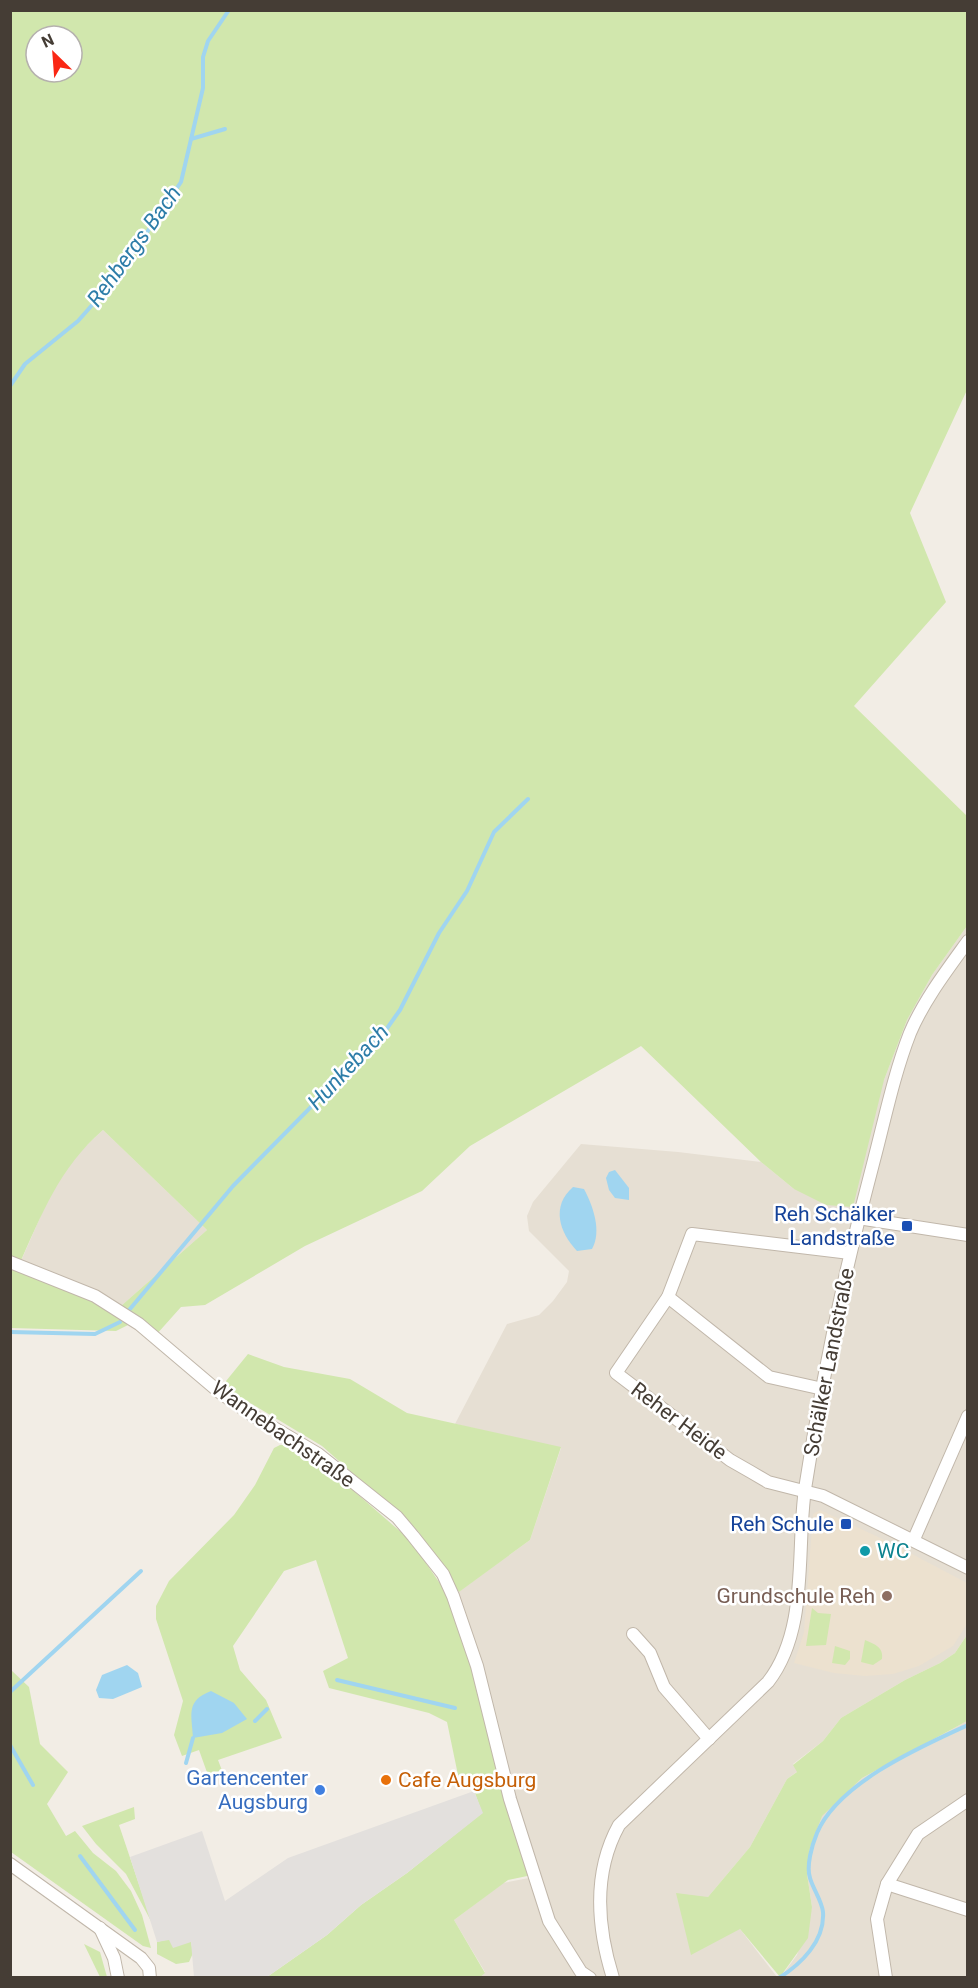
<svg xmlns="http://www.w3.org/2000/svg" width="978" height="1988" font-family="Roboto,sans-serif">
	<rect width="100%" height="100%" fill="#f2ede5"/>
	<g fill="#e6dfd3">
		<polygon points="967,926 967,1635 955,1653 940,1663 905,1680 841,1718 823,1741 793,1764 798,1771 787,1779 750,1847 708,1897 740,1929 777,1977 479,1977 485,1972 454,1920 503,1883 534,1877 453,1596 530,1540 561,1448 455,1424 507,1324 539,1315 553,1301 567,1282 569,1271 529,1231 527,1216 533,1202 581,1144 678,1152 761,1162 794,1189 884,1080 907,1020 932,975"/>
		<polygon points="103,1130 207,1230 121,1306 100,1292 21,1261 50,1195 72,1159"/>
		<polygon points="967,1721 967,1977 780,1978 797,1955 812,1907 807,1874 810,1848 821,1816 862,1778"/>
	</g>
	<polygon fill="#ece1cf" points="820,1510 891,1543 967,1583 967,1624 953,1646 919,1666 893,1674 865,1676 834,1673 794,1663 804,1632 813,1514"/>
	<g fill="#d1e7ad" fill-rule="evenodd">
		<path d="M 10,11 L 967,11 L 967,390 L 910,513 L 946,602 L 854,706 L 967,816 L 967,926 L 932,975 L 907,1020 L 884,1080 L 853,1207 L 826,1205 L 794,1189 L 761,1162 L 641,1046 L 470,1146 L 422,1191 L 305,1246 L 205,1305 L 181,1307 L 156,1335 L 121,1306 L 207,1230 L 103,1130 C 59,1168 42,1214 19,1265 L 11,1262 ZM 36,36 L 72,36 L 72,72 L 36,72 Z"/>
		<polygon points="10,1267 92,1300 132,1323 116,1331 11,1328"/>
		<polygon points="248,1354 284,1367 350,1379 407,1413 561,1447 530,1540 459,1592 418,1531 322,1446 222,1386"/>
		<polygon points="280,1445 297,1445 316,1458 410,1540 450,1598 475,1667 532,1875 508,1880 454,1920 485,1973 479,1978 267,1977 327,1935 361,1905 407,1873 482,1813 470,1779 458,1775 447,1722 429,1713 329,1688 323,1671 348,1658 316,1560 284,1571 233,1646 240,1670 266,1700 282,1738 218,1760 223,1773 209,1778 199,1750 182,1756 174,1735 183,1701 156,1619 156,1606 169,1581 234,1515 255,1485 274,1448"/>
		<polygon points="812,1608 818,1613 831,1614 826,1645 806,1646"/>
		<polygon points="967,1635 967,1721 862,1778 822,1816 810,1848 807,1874 812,1907 808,1938 780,1977 740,1929 691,1955 676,1893 708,1897 750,1847 787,1779 797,1772 793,1765 823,1741 841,1718 905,1680 940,1663 955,1653"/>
		<path d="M 865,1640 C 874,1644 884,1647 882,1659 L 873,1665 L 861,1662 Z"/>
		<polygon points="835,1646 850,1651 850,1659 845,1665 832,1663"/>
		<polygon points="11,1670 29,1687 40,1744 68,1772 47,1804 66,1836 75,1831 93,1853 116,1871 131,1891 142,1915 151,1948 143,1946 11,1852"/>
		<polygon points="134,1807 135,1819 119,1825 152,1923 126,1874 96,1844 82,1826"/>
		<polygon points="169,1939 191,1942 193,1953 189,1962 176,1964 157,1954 157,1942"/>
		<polygon points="84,1944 100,1952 107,1977 100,1977"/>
	</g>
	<polygon fill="#e3e0dd" points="474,1791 483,1813 407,1873 361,1905 327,1935 267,1977 194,1977 191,1942 173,1948 169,1940 157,1942 130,1857 202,1831 225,1901 288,1858"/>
	<g fill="#a0d5f0">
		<polygon points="615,1170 629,1188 629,1200 615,1198 609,1190 606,1178 609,1172"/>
		<path d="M 573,1187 L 584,1189 C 593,1206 602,1231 592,1249 L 577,1251 C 559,1232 551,1206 573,1187 Z"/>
		<polygon points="127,1665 138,1673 142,1687 113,1699 99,1698 96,1690 102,1675"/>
		<path d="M 211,1691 L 234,1703 L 247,1719 L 222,1733 L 193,1738 C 192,1715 185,1701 211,1691 Z"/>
	</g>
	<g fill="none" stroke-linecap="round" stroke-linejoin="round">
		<g stroke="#a0d5f0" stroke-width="4">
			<polyline points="191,139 225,129"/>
			<polyline points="10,386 25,364 78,321 116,278 181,182 203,88 203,57 208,41 229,10"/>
			<polyline points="130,1309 233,1186 383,1034 400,1010 439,933 467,891 494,832 528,799"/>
			<polyline points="10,1332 95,1334 120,1322"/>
			<polyline points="337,1680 455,1708"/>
			<polyline points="10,1692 141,1571"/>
			<polyline points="255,1721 267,1709"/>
			<polyline points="10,1745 33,1785"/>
			<polyline points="186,1763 193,1738"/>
			<polyline points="80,1856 135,1930"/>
			<path d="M 779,1978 C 801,1964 825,1941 823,1912 C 822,1901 813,1889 810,1878 C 806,1866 812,1845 817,1833 C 838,1783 920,1747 968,1725"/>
		</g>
		<g stroke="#c1b7aa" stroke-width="14">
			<g id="minor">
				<polyline points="858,1218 968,1235"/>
				<polyline points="850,1253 692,1234 668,1297 616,1373 730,1460 751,1472 768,1482 823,1496 968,1568"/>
				<polyline points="10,1262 95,1296 139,1324 218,1391 252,1415 318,1454 397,1517 413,1536 443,1574 453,1596 477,1666 510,1799 549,1921 581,1972 590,1978"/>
				<polyline points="668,1297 769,1377 823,1389"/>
				<polyline points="914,1539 968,1416"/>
				<polyline points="633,1634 650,1653 664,1687 709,1739"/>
				<polyline points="10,1864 141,1958 149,1968 150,1978"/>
				<polyline points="887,1884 968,1910"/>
				<polyline points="100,1928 114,1958 118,1978"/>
				<path d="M 613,1978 C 597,1927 593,1872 619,1825 L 768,1682 C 809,1629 796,1552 805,1489 C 822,1378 845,1268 874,1160 C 885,1118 894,1074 910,1033 C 924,1000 947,970 968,941"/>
				<polyline points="886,1978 877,1919 887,1884 918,1834 968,1800"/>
			</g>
		</g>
		<use href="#minor" stroke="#fff" stroke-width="12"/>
	</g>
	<g fill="#1a4fb4" stroke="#fff" stroke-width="2">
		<rect x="901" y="1220" width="12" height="12" rx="3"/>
		<rect x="840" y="1518" width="12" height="12" rx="3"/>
	</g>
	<circle fill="#0f9aa8" stroke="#fff" stroke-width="2" cx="865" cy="1551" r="6"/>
	<circle fill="#8d6e63" stroke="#fff" stroke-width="2" cx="887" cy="1596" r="6"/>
	<circle fill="#e8710a" stroke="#fff" stroke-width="2" cx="386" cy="1780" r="6"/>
	<circle fill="#3f7fe0" stroke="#fff" stroke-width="2" cx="320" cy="1790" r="6"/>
	<g text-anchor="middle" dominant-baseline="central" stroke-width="5" stroke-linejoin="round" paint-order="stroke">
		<g font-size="21" fill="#164399" stroke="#fff" text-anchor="end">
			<text x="895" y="1214">Reh Schälker<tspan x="895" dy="24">Landstraße</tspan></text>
			<text x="834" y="1524">Reh Schule</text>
		</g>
		<g font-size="21" fill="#453d35" stroke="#fff">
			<text transform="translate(829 1362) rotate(-79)">Schälker Landstraße</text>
			<text transform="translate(679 1421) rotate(37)">Reher Heide</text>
			<text transform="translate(283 1434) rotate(35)">Wannebachstraße</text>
		</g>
		<g font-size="21" fill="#0d838f" stroke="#fff" text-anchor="start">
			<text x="877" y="1551">WC</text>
		</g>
		<g font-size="21" fill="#785e54" stroke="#fff" text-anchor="end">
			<text x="875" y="1596">Grundschule Reh</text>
		</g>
		<g font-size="21" fill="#366cbe" stroke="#fff" text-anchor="end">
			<text x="308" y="1778">Gartencenter<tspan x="308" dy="24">Augsburg</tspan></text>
		</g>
		<g font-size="21" fill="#c56008" stroke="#fff" text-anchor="start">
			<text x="398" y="1780">Cafe Augsburg</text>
		</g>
		<g font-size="22" font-style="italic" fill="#2d7da8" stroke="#fff">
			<text transform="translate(134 246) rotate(-54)">Rehbergs Bach</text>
			<text transform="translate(348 1067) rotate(-47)">Hunkebach</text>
		</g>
	</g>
	<rect width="978" height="1988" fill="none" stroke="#453d35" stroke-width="24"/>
	<g transform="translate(54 54) rotate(335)"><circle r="28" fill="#ffffff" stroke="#b5b1ae" stroke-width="1.5"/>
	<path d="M0-4.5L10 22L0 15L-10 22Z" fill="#fa2714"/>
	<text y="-9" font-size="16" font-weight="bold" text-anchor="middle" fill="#453d35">N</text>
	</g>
</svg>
